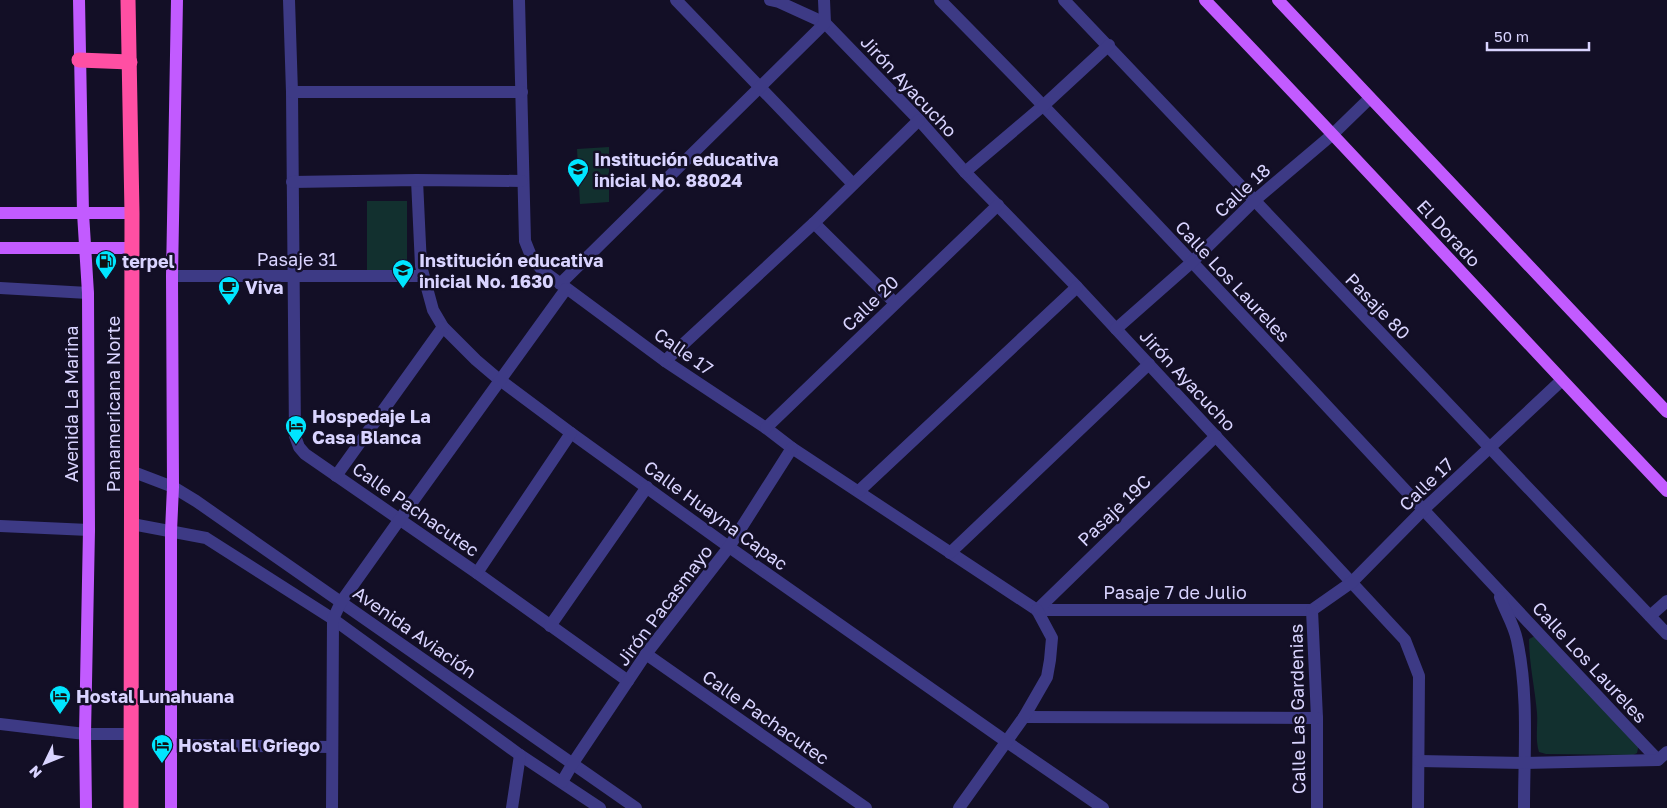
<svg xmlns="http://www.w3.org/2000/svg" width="1667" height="808" font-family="'Golos Text',sans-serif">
	<rect width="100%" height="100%" fill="#130f26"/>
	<g fill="#12302f">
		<polygon points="609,147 609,202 580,204 577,149"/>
		<polygon points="367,201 407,201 407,272 367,271"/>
		<path d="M 1535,636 L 1639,744 L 1637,753 L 1633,755 L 1546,754 L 1539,752 C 1535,739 1538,726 1537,713 C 1535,688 1529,664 1529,639 Z"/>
	</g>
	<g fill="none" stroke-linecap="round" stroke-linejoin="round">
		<g stroke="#3d3a85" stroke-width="12">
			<polyline points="289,0 292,92 295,436 299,447 305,454 477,573 628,681"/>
			<polyline points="519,0 525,241 531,256 542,270 665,361 766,428 792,448 1037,610"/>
			<polyline points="676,0 853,184"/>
			<polyline points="770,0 779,2 825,23 919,120 965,172 1077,287 1405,640 1419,676 1418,808"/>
			<path d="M 940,0 C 1185,248 1418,507 1658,760"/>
			<polyline points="1064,0 1667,634"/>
			<polyline points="292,92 522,92"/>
			<polyline points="965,172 1044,105 1109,45"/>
			<polyline points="417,180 421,266 433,310 443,327 476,360 496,377 571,433 729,547 1007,742 1103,808"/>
			<polyline points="292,182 417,180 522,181"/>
			<polyline points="814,223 895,303"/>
			<polyline points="172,276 423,276"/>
			<polyline points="560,284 825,23 824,0"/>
			<polyline points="0,288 88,293"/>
			<polyline points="1116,329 1192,262 1254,201 1333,134 1370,98"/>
			<polyline points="665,361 814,223 919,120"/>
			<polyline points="766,428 998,205"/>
			<polyline points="131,471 173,487 196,501 636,808"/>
			<polyline points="336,476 443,327"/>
			<polyline points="859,491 1077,287"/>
			<polyline points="132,524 206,538 333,619 520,755 600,808"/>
			<polyline points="0,526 89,530"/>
			<polyline points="950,553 1149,364"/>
			<polyline points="477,573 571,433"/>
			<path d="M 1500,597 C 1505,611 1514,625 1517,640 C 1529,695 1524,752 1524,808"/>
			<polyline points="1037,610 1312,610"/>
			<polyline points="1037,610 1216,436"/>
			<polyline points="1312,610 1352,582 1423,510 1562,380"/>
			<polyline points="1312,610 1317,718 1317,808"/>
			<polyline points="1650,616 1667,601"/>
			<polyline points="550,626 647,487"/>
			<polyline points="646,654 866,808"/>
			<polyline points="1024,717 1317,718"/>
			<polyline points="0,724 85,734 131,734"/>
			<polyline points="172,745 332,747"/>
			<polyline points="1419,761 1524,763 1658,760 1667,752"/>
			<polyline points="562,782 573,763 646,654 729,547 792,448"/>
			<polyline points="332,808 333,619 341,602 400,519 566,289"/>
			<polyline points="512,808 520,755"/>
			<polyline points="959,808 1024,717 1047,677 1050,660 1052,638 1037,610"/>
		</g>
		<g stroke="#c25bff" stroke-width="12">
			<polyline points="79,0 83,213 88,293 89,530 85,734 86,808"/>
			<path d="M 1205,0 C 1361,162 1512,328 1667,491"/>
			<polyline points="1278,0 1667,412"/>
			<polyline points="0,213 132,213"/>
			<polyline points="0,248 131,248"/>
			<polyline points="171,808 171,531 173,487 172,276 177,0"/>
		</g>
		<g stroke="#ff4fa3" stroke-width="15">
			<polyline points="128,0 132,213 131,808"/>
			<polyline points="79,60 130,62"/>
		</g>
	</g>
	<defs>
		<g id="school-pin" transform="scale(1.125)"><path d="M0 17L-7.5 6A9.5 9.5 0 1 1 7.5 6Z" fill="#00e5ff" stroke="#130f26"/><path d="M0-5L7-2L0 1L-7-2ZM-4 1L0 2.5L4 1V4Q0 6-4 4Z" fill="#111"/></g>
		<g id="fuel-pin" transform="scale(1.125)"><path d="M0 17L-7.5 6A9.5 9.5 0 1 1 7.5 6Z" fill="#00e5ff" stroke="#130f26"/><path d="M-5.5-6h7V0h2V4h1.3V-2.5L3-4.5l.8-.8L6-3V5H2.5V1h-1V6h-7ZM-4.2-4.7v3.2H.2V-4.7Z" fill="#111"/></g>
		<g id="cafe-pin" transform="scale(1.125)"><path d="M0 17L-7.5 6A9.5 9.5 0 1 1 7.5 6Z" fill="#00e5ff" stroke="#130f26"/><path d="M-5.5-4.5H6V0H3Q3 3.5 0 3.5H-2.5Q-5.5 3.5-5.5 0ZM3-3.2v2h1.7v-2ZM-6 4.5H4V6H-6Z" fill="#111"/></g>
		<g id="hotel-pin" transform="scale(1.125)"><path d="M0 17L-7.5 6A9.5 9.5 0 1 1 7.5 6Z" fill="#00e5ff" stroke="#130f26"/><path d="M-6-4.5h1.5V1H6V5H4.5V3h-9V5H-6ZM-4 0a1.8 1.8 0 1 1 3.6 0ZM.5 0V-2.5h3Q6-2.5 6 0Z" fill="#111"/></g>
	</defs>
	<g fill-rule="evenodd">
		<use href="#school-pin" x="578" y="169"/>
		<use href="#fuel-pin" x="106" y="261"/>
		<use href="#school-pin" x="403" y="270"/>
		<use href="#cafe-pin" x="229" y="287"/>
		<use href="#hotel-pin" x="296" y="426"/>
		<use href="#hotel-pin" x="60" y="696"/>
		<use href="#hotel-pin" x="162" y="745"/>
	</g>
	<g text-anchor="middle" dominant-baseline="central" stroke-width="5" stroke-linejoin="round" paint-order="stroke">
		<g font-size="18" fill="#d9d4ff" stroke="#130f26">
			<text transform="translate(909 86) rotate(47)">Jirón Ayacucho</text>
			<text transform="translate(1242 190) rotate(-43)">Calle 18</text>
			<text transform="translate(1449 233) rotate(47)">El Dorado</text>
			<text x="297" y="259">Pasaje 31</text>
			<text transform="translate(1233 281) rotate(47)">Calle Los Laureles</text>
			<text transform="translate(870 303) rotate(-44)">Calle 20</text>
			<text transform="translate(1378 306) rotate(46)">Pasaje 80</text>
			<text transform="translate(684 351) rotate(35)">Calle 17</text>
			<text transform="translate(1188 380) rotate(47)">Jirón Ayacucho</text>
			<text transform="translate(71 404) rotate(-90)">Avenida La Marina</text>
			<text transform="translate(113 404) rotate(-90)">Panamericana Norte</text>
			<text transform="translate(1426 484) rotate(-44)">Calle 17</text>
			<text transform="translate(416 509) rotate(35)">Calle Pachacutec</text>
			<text transform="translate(1114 510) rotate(-44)">Pasaje 19C</text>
			<text transform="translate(716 515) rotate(36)">Calle Huayna Capac</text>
			<text x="1175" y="592">Pasaje 7 de Julio</text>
			<text transform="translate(664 605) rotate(-53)">Jirón Pacasmayo</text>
			<text transform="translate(415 632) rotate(35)">Avenida Aviación</text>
			<text transform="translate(1590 662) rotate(47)">Calle Los Laureles</text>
			<text transform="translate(1297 709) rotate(-91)">Calle Las Gardenias</text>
			<text transform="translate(766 717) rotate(35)">Calle Pachacutec</text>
		</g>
		<g font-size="18" font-weight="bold" fill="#d9d4ff" stroke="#130f26" text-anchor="start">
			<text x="594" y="159">Institución educativa<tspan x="594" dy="21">inicial No. 88024</tspan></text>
			<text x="419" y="260">Institución educativa<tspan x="419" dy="21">inicial No. 1630</tspan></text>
			<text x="122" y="261">terpel</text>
			<text x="245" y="287">Viva</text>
			<text x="312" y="416">Hospedaje La<tspan x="312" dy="21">Casa Blanca</tspan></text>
			<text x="76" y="696">Hostal Lunahuana</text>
			<text x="178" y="745">Hostal El Griego</text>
		</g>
	</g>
	<g transform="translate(45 763) rotate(227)" stroke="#130f26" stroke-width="4" paint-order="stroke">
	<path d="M0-4L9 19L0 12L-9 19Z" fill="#d9d4ff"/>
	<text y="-8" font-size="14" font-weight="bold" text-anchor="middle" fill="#d9d4ff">N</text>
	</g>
	<path d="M1487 42v8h102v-8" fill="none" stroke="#d9d4ff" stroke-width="2.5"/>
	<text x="1494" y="42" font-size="15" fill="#d9d4ff" stroke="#130f26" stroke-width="4" paint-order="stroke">50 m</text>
</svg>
